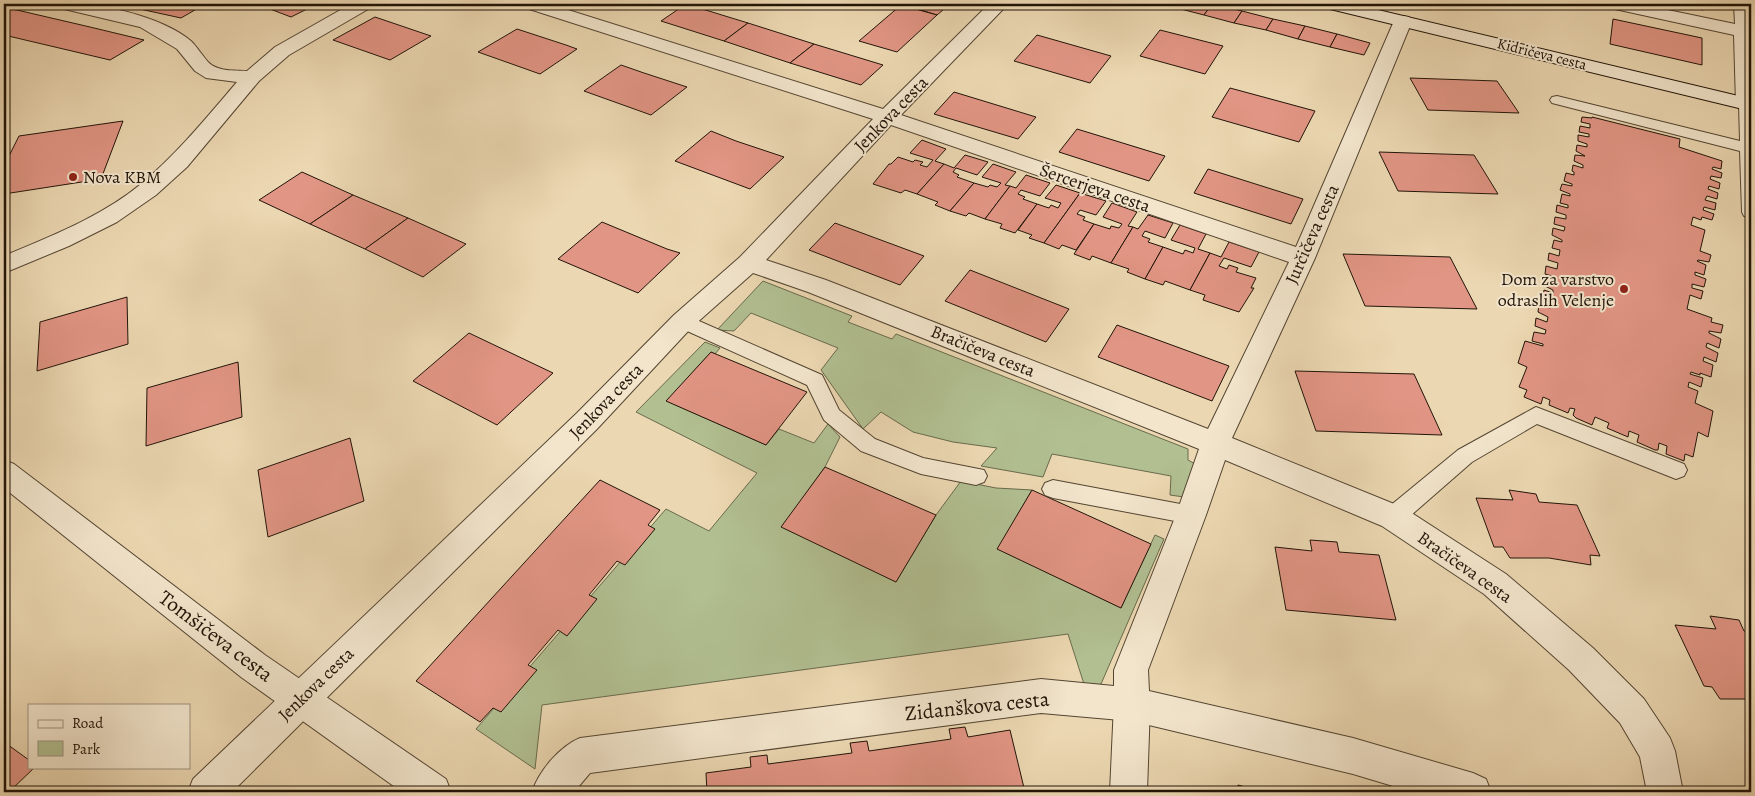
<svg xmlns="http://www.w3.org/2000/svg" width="1755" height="796" font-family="Alegreya,serif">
	<rect width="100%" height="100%" fill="#ebd7b1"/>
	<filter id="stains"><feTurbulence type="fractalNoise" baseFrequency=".004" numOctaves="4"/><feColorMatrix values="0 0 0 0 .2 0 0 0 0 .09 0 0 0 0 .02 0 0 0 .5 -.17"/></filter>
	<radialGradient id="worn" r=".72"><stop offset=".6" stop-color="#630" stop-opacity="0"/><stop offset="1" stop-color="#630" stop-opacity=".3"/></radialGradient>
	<g fill="#b1bf91" stroke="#696a4c">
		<polygon points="763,281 852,316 848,322 892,339 896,334 1188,449 1188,460 1197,465 1184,497 1170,495 1171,476 1052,454 1043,477 981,466 997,448 953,442 913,432 881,412 863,429 821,370 838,348 751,313 734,331 717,330"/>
		<polygon points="705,342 720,348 715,354 711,352 667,401 766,445 779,429 814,443 828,424 840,437 825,467 782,527 896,582 936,515 961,481 996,488 1032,490 998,549 1121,608 1155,535 1164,539 1101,684 1093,688 1084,684 1068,634 542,705 535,769 476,729 666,509 709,531 757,473 636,412"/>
	</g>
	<g fill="#e19584" stroke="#211408">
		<polygon points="117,4 187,4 200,7 181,18"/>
		<polygon points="257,4 317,4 291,17"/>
		<polygon points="686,4 748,23 724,41 661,21"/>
		<polygon points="902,4 950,4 937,15"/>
		<polygon points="1176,4 1212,4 1204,15 1173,7"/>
		<polygon points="1212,4 1214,4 1242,11 1234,23 1204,15"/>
		<polygon points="1489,4 1512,4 1506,9"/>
		<polygon points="1674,4 1703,4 1703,10"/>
		<polygon points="901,5 937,15 897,52 859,41"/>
		<polygon points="4,7 90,27 144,40 110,60 4,35"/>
		<polygon points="1242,11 1273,19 1266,30 1234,23"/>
		<polygon points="375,17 431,36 390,60 333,40"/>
		<polygon points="1273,19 1305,26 1298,39 1266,30"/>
		<polygon points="1613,19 1702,38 1702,65 1610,44"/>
		<polygon points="748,23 814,44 790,63 724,41"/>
		<polygon points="1305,26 1337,34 1330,47 1298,39"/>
		<polygon points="517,29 566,45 577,49 540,74 478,52"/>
		<polygon points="1160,30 1223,46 1205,74 1140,56"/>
		<polygon points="1337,34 1370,43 1364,55 1330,47"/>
		<polygon points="1037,35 1111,56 1090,83 1014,61"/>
		<polygon points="814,44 883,65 861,85 790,63"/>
		<polygon points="621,65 644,73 687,87 651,115 584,91"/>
		<polygon points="1410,78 1497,81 1519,113 1428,110"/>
		<polygon points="1230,88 1315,111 1299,142 1212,117"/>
		<polygon points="954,92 1036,117 1018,139 934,114"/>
		<polygon points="1582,117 1592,118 1592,117 1680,139 1679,147 1722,161 1721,169 1713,167 1712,169 1722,173 1721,178 1711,176 1710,179 1720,183 1719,189 1709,186 1708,189 1718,193 1717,199 1707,196 1705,200 1716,203 1715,210 1704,207 1703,210 1714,214 1712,220 1702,217 1701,220 1693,217 1691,225 1705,230 1700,251 1711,255 1709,262 1698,260 1697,261 1706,265 1704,275 1695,272 1695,275 1706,279 1704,287 1692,284 1692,288 1703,291 1701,299 1690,295 1687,309 1712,318 1711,322 1723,325 1721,333 1709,331 1709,333 1721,339 1719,348 1707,343 1706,347 1718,353 1716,362 1704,357 1703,361 1713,365 1711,377 1700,373 1700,375 1691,372 1690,374 1703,378 1701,387 1689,382 1688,387 1698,391 1695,403 1713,411 1708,437 1698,432 1693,457 1685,454 1684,461 1666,454 1667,446 1659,443 1658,450 1655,450 1637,442 1639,435 1629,431 1628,437 1607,428 1609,423 1595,417 1592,425 1576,418 1573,415 1575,409 1570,408 1568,413 1549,405 1550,400 1543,397 1541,404 1524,397 1527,390 1519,387 1527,367 1518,363 1525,341 1543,346 1543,344 1532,341 1534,332 1545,334 1546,330 1535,326 1536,318 1547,322 1548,317 1538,312 1539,304 1550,308 1551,303 1542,301 1544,290 1553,293 1553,290 1543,285 1544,278 1555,281 1555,277 1545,274 1546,266 1557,269 1558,263 1548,260 1549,253 1559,256 1560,250 1552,248 1554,240 1562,242 1562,240 1552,235 1553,228 1564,231 1565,227 1554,224 1555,217 1566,219 1566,215 1556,212 1557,205 1568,208 1568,205 1560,203 1562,194 1570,196 1570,194 1560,190 1562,184 1572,186 1572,184 1564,181 1566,173 1574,175 1574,172 1572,171 1573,165 1583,168 1583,165 1574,161 1575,155 1585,156 1576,151 1577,145 1587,147 1587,144 1578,141 1578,135 1589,137 1589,134 1579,132 1580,126 1590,128 1590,124 1581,122"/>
		<polygon points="123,121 101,179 4,194 4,166 19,136"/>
		<polygon points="1077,129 1165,156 1149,181 1059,152"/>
		<polygon points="711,131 736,141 784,157 750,189 675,161"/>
		<polygon points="922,140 946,149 935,161 944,164 917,194 905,190 901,193 873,184 889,164 891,164 898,157 913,162 915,160 923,162 920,165 927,167 933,160 910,153"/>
		<polygon points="1379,152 1474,155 1498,194 1398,191"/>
		<polygon points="965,155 988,162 977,175 956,168 953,172 959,175 957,177 974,183 950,211 935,205 938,202 917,194 944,164 954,168"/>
		<polygon points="993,164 1016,172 1005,185 1010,186 985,219 969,213 966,216 950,211 974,183 988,187 990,185 997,187 1001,183 982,177"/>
		<polygon points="1208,169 1303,199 1291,224 1194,193"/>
		<polygon points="302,172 353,195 310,224 259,200"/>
		<polygon points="1026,175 1050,183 1040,196 1021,190 1018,194 1025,197 1023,199 1037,204 1015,233 1000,228 1002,224 985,219 1010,186 1016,188"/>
		<polygon points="1056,185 1080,193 1044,243 1029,238 1032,235 1018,230 1037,204 1049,208 1051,205 1058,208 1061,203 1045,198"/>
		<polygon points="1080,193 1106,201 1096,215 1080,210 1077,214 1085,217 1083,220 1094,224 1076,250 1062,245 1059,249 1044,243"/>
		<polygon points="353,195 408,218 365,249 310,224"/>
		<polygon points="1112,203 1137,212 1128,226 1133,227 1111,263 1092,256 1090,260 1074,254 1094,224 1110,229 1111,226 1119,228 1122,224 1103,217"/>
		<polygon points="1148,215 1173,223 1165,238 1145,231 1142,236 1150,239 1148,242 1163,247 1145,279 1127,272 1129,269 1111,263 1133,227 1138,229"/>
		<polygon points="408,218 466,244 423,277 365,249"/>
		<polygon points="602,222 667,249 680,253 638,293 558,259"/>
		<polygon points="835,223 924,256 900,285 809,250"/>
		<polygon points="1180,225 1206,234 1198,249 1210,253 1190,290 1165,281 1163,285 1145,279 1163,247 1183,254 1185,250 1193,253 1195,248 1171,240"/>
		<polygon points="1229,242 1259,252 1251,267 1224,258 1219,266 1227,269 1229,265 1238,268 1236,272 1256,278 1251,288 1254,288 1239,312 1203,300 1205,295 1190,290 1210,253 1221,257"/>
		<polygon points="1343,254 1450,257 1477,309 1365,306"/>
		<polygon points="970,270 1069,309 1046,342 945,301"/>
		<polygon points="127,297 128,344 37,371 40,322"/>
		<polygon points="1117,325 1229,366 1212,401 1098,357"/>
		<polygon points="469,333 553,373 497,425 413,381"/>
		<polygon points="711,352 807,392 766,445 666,401"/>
		<polygon points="238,362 242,417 146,446 147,388"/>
		<polygon points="1295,371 1414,374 1442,435 1316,431"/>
		<polygon points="350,438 364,501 268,537 258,470"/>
		<polygon points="825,467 936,515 896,582 781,527"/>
		<polygon points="600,480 660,510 648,525 655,529 625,565 617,561 589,595 597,599 567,636 558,630 528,665 537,670 501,712 493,708 480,722 416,681"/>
		<polygon points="1032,490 1151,544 1121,608 997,549"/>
		<polygon points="1509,490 1536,494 1539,502 1577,505 1600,556 1590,555 1591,565 1549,558 1510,558 1503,547 1494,547 1476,498 1513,500"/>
		<polygon points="1310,540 1337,542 1339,552 1379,555 1396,620 1286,610 1275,547 1312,551"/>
		<polygon points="1710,616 1739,620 1744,631 1751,632 1751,699 1720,699 1712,687 1704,686 1675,625 1716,629"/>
		<polygon points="965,727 968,737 1010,730 1025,792 707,792 706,773 751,767 750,757 767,755 768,764 852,753 850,743 867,741 869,751 951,739 949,729"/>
		<polygon points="4,742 29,760 29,767 35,767 9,792 4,792"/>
		<polygon points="1238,785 1264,792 1237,792"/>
	</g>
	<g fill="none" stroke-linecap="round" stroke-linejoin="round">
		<g stroke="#544532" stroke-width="2">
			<g id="service">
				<polygon points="1557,96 1740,141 1739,104 1741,101 1751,101 1751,217 1744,216 1742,212 1740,151 1552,103 1550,100 1552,97"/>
				<polygon points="683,314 822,375 839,410 875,439 923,458 984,470 987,476 984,482 976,485 921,474 861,451 824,420 807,385 676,326 674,321 676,316"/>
				<polygon points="1536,407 1684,464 1687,470 1684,476 1676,479 1537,424 1472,462 1401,524 1393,526 1385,524 1382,517 1385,510 1458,450"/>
				<polygon points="1053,480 1191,506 1199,508 1202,515 1199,522 1191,524 1053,498 1045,495 1042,489 1045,483"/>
			</g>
		</g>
		<g stroke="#544532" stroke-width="2">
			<polygon id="pedestrian" points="1132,687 1144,692 1150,704 1147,792 1110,792 1114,704 1120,692"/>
		</g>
		<g stroke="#544532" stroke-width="2">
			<g id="minor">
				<path d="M 57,4 C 95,1 161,16 191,41 C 197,47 202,55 208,62 C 218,72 234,70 247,71 L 275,47 L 351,4 L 373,4 L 370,8 L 289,55 L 259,81 L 187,167 L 156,195 L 117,222 L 69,246 L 4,273 L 4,256 C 51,236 101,217 141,184 C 177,154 207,117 237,82 L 206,78 L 195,71 L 177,49 L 140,27 L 60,8 Z"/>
				<path d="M 523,4 L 549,4 L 883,109 L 989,4 L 1008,4 L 901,115 L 1296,247 L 1394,21 L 1397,17 L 1403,16 L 1409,17 L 1412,21 L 1315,258 L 1232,438 L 1404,508 L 1506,574 L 1593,648 L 1644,699 L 1670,738 L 1675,751 L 1683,792 L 1647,792 L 1640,757 L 1620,723 L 1569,670 L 1484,594 L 1382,526 L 1225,460 L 1206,515 L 1148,670 L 1149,691 L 1353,738 L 1473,773 L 1486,779 L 1491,792 L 1413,792 L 1353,774 L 1132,721 L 1041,713 L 590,773 L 574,792 L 532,792 C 539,771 559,747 580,738 L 1041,679 L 1114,686 L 1114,670 L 1176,515 L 1199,449 L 808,292 L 753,273 L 692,327 L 597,429 L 232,792 L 188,792 L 193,779 L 577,413 L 674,315 L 740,257 L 873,119 L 526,8 ZM 891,125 L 1289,262 L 1208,429 L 826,280 L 766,260 Z"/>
				<polygon points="1606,4 1639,4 1735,24 1734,4 1751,4 1751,109 1746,110 1739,108 1736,104 1734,35 1615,9 1609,8"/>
			</g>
		</g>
		<g stroke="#544532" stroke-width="2">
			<polygon id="tertiary" points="4,460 14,464 265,655 446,779 451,792 402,792 241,677 4,488"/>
		</g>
		<g stroke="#211408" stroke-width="2">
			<polygon id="secondary" points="1323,4 1353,4 1751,99 1751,111 1326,8"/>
		</g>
		<use href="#service" fill="#f2e5cc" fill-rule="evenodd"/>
		<use href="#pedestrian" fill="#f2e5cc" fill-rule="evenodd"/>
		<use href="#minor" fill="#f2e5cc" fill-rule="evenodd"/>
		<use href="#tertiary" fill="#f2e5cc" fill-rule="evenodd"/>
		<use href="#secondary" fill="#f2e5cc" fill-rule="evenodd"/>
	</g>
	<g fill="#8f2418" stroke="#f2e5cc" stroke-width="2">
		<circle cx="73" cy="177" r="5"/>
		<circle cx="1624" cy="289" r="5"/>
	</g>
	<g text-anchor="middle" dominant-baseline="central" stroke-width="4" stroke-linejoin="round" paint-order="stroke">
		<g font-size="15" fill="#211408" stroke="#f2e5cc">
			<text transform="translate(1542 54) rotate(14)">Kidričeva cesta</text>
		</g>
		<g font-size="18" fill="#211408" stroke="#f2e5cc">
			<text transform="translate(891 114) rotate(-46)">Jenkova cesta</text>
			<text transform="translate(1095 188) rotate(19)">Šercerjeva cesta</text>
			<text transform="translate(1312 234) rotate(-66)">Jurčičeva cesta</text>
			<text transform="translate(983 351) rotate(22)">Bračičeva cesta</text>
			<text transform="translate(606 401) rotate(-46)">Jenkova cesta</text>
			<text transform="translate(1465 567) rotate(35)">Bračičeva cesta</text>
			<text transform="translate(316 684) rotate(-44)">Jenkova cesta</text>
		</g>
		<g font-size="18" fill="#211408" stroke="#f2e5cc" text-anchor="start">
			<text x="83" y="177">Nova KBM</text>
			<text x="1614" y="279" text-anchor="end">Dom za varstvo<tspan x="1614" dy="21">odraslih Velenje</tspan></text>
		</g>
		<g font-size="21" fill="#211408" stroke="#f2e5cc">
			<text transform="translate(216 636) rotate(37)">Tomšičeva cesta</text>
			<text transform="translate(977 706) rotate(-6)">Zidanškova cesta</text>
		</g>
	</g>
	<rect width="1755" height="796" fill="none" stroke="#ebd7b1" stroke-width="20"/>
	<rect x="5" y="5" width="1745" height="786" fill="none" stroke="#211408" stroke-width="2.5"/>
	<rect x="10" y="10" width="1735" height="776" fill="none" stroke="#211408"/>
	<rect x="28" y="704" width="162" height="65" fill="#f2e5cc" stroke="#9e917e"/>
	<rect x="38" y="720" width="25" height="8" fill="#f2e5cc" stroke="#9e917e"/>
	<text x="72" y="728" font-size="15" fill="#211408">Road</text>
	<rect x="38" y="741" width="25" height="15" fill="#b1bf91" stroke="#9e917e"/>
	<text x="72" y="754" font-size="15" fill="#211408">Park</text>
	<rect width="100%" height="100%" filter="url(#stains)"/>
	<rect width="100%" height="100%" fill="url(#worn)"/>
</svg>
